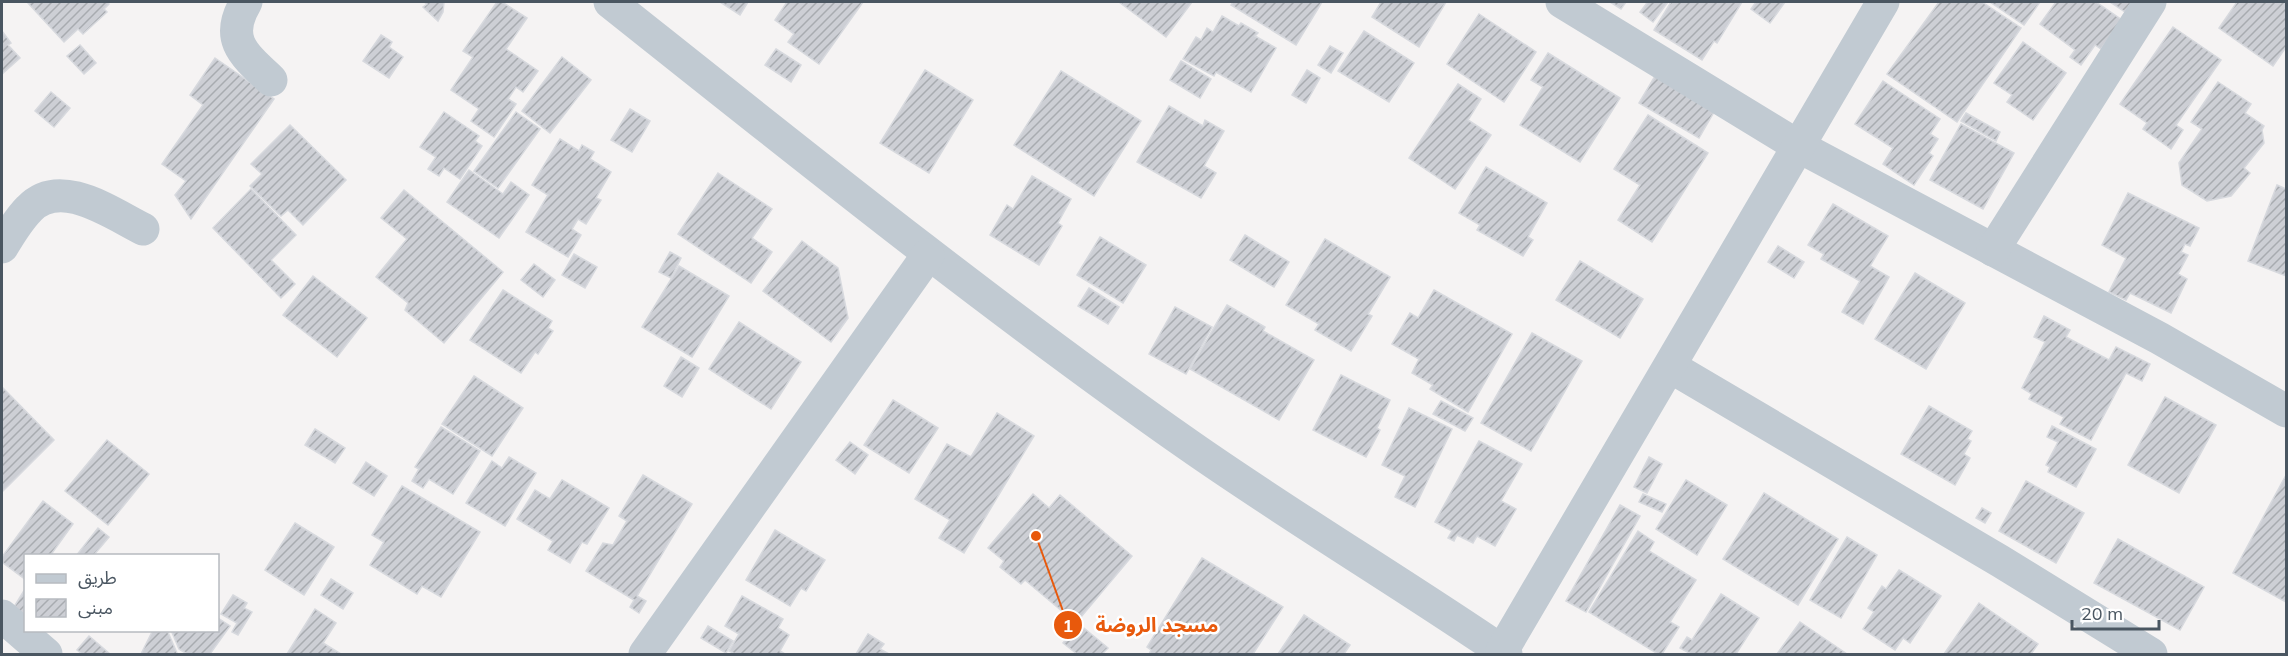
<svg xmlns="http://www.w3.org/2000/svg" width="2288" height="656" font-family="Mulish,'Noto Sans Arabic',sans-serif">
	<defs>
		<pattern id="building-hatch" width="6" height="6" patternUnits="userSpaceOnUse" patternTransform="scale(1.5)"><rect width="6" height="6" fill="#cdcfd5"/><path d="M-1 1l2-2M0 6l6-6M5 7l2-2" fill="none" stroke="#a8abb0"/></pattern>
	</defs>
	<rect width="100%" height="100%" fill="#f5f3f3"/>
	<g fill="url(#building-hatch)" stroke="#d7d9de" stroke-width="1.5">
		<polygon points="27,2 107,2 109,4 104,9 107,12 83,34 78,29 64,42"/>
		<polygon points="424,2 444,2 443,12 438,21 423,7 427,4"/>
		<polygon points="497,2 502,2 527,18 506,49 538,71 523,92 516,87 508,99 516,104 494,137 471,121 479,109 451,90 473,57 463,51"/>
		<polygon points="720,2 748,2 740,15"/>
		<polygon points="787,2 863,2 819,64 788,42 794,34 775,20"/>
		<polygon points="1119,2 1192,2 1166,37"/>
		<polygon points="1233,2 1322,2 1296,45 1231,5"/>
		<polygon points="1381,2 1446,2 1419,47 1372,17"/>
		<polygon points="1610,2 1626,2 1621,9"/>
		<polygon points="1645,2 1668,2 1653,22 1640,12 1647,3"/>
		<polygon points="1671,2 1742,2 1717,43 1714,41 1702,60 1654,30"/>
		<polygon points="1756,2 1785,2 1770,23 1751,9"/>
		<polygon points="1939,2 1982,2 2021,28 1957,122 1887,74"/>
		<polygon points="1990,2 2040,2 2024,25"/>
		<polygon points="2056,2 2096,2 2122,20 2101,49 2095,45 2081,65 2070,57 2075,50 2040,24"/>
		<polygon points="2110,2 2132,2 2125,12"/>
		<polygon points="2237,2 2286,2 2286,47 2273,66 2219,28"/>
		<polygon points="1479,14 1536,52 1504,102 1447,64"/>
		<polygon points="1222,16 1239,26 1241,23 1258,33 1255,36 1276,48 1251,92 1216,72 1214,76 1183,59 1196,37 1201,40 1207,28 1213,32"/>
		<polygon points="2173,27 2221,60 2176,125 2183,130 2171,149 2143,129 2147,123 2120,104"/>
		<polygon points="2,31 11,43 8,45 20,58 2,74"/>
		<polygon points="1364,31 1414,63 1389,102 1338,71"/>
		<polygon points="381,35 392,42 389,47 403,57 389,78 363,61"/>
		<polygon points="2023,42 2066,73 2033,120 2007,102 2012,95 1994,83"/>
		<polygon points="80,45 96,63 84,74 67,56"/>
		<polygon points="1330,46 1343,53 1331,73 1318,65"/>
		<polygon points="776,49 801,65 791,82 765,65"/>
		<polygon points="1548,53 1620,98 1580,162 1520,125 1543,87 1531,80"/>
		<polygon points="562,57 591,80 550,133 522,111"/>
		<polygon points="215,58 274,99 191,219 175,195 186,181 162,164 203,105 190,95"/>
		<polygon points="1181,61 1211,79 1200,98 1170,80"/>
		<polygon points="925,70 973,100 929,173 880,143"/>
		<polygon points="1307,70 1320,78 1306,103 1292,95"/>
		<polygon points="1061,71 1141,121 1094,196 1014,145"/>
		<polygon points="1655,76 1714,112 1699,138 1639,103"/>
		<polygon points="1883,81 1940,119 1930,134 1938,139 1929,153 1933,156 1914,185 1883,164 1893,148 1855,124"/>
		<polygon points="2218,82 2251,104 2245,113 2264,126 2262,130 2264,143 2244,168 2250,173 2231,196 2207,201 2182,185 2179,163 2202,129 2191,122"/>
		<polygon points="1458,84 1481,99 1468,120 1491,135 1455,189 1409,158"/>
		<polygon points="51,92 70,108 54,127 35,111"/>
		<polygon points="1169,106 1203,126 1205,120 1224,131 1204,166 1216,173 1201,198 1137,162"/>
		<polygon points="630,109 650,121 632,152 611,140"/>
		<polygon points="444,112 479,136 475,141 482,146 460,179 444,168 439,176 428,169 436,157 420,147"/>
		<polygon points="516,112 540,129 498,188 474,171"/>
		<polygon points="1966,113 2000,132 1996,141 1961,121"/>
		<polygon points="1648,115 1708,153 1652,242 1618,220 1640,185 1614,169"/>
		<polygon points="1961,124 2014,153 1983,209 1930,180"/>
		<polygon points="290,125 346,180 303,225 288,210 281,216 250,186 262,174 251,164"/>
		<polygon points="560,139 579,151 582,145 594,152 590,159 611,172 596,198 601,200 586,224 578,219 572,229 581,235 568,257 526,232 548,195 532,185"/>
		<polygon points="1486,167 1547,203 1528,237 1533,240 1523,256 1477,230 1480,225 1459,213"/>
		<polygon points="469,170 503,194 511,182 529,195 499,238 447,202"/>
		<polygon points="718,173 772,209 752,238 772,252 751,283 678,234"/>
		<polygon points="1032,176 1071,199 1058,223 1062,226 1039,265 990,235 1007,205 1013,209"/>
		<polygon points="2277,185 2286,189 2286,276 2248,261"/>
		<polygon points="251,189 296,235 271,260 295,284 281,298 213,228"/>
		<polygon points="404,190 503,272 444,343 405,310 408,303 376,277 407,239 381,218"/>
		<polygon points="2128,193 2199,228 2190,246 2185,244 2181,252 2188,255 2178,274 2187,279 2171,313 2130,293 2126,300 2109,292 2126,258 2102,245"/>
		<polygon points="1833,204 1888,236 1870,266 1889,277 1863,324 1842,312 1860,281 1821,259 1824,254 1808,245"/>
		<polygon points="1245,235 1289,262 1274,287 1230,260"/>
		<polygon points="1100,237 1146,265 1123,303 1077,275"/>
		<polygon points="1325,239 1390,277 1368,314 1372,316 1351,351 1315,330 1319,324 1286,305"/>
		<polygon points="802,241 838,268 848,318 831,342 763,291"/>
		<polygon points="1778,246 1804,262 1794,278 1768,262"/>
		<polygon points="670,252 681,258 671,278 659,272"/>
		<polygon points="574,254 597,267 585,288 562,275"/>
		<polygon points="1580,261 1643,299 1620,338 1556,300"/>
		<polygon points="534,264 555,280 543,297 521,280"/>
		<polygon points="679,266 729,296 692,357 642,327"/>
		<polygon points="1915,273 1965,303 1926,369 1875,339"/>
		<polygon points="313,276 367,318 337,357 283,315"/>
		<polygon points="1089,288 1119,307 1108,324 1078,306"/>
		<polygon points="503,290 552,321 548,328 553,331 538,354 535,352 521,373 470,340"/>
		<polygon points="1434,290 1512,334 1468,412 1430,389 1433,385 1412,373 1419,359 1392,344 1410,313 1418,318"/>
		<polygon points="1227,305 1265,327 1263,331 1314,360 1279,420 1190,369"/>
		<polygon points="1175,307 1212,327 1186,374 1149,354"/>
		<polygon points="2044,316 2070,330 2066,337 2109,360 2116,347 2150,364 2142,381 2126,373 2091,440 2060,424 2064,417 2029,399 2032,394 2022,388 2045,342 2034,337"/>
		<polygon points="739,322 801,362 771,409 709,369"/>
		<polygon points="1532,333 1582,361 1531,451 1481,423"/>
		<polygon points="681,357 699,368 682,397 664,386"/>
		<polygon points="1341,375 1390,400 1377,428 1380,430 1366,457 1313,430"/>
		<polygon points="474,376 523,408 492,456 442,424"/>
		<polygon points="2,387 54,440 2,492"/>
		<polygon points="2165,397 2216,425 2179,493 2128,465"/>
		<polygon points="893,400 938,428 909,473 864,445"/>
		<polygon points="1441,401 1473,418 1465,431 1433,414"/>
		<polygon points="1929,406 1972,431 1967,439 1971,441 1964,454 1970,458 1955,485 1901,454"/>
		<polygon points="1409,408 1452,429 1415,507 1395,497 1405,476 1382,465"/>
		<polygon points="997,413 1034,436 964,553 939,538 950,520 915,499 947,444 971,457"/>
		<polygon points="2052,426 2096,449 2076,487 2048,472 2050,467 2046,465 2058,442 2047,437"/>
		<polygon points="441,427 480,451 453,494 429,479 423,488 412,481 419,469 415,467"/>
		<polygon points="315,429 345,448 335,463 305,445"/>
		<polygon points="107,440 149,474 108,525 65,491"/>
		<polygon points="1479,441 1522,464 1501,501 1516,509 1495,546 1477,536 1473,543 1457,535 1454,541 1448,538 1452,531 1435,522"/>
		<polygon points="850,442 868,455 855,474 836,460"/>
		<polygon points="509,457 536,473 505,526 466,503 492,461 502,468"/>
		<polygon points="1649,457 1662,464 1647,493 1634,487"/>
		<polygon points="366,462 387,476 374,496 353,483"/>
		<polygon points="643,475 692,504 637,596 646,601 639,613 630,607 634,600 586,571 603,543 613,545 627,521 619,516"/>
		<polygon points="2286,475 2286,602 2233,573"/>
		<polygon points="562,480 609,508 587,544 582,542 570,563 548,550 553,541 517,519 535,490 550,499"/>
		<polygon points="1686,480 1727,505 1697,555 1656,529"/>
		<polygon points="2026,481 2084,513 2056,563 1999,531"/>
		<polygon points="402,486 480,532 441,597 422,586 417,594 370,565 384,542 372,535"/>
		<polygon points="1764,493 1838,539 1798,605 1723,559"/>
		<polygon points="1033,494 1049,508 1060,495 1132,556 1076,623 1025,580 1021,584 1000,567 1004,561 988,548"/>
		<polygon points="1643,494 1666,504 1662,512 1639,502"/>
		<polygon points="43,501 73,524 50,556 26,556 26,580 2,562 2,557"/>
		<polygon points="1620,505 1640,516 1586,612 1566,601"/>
		<polygon points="1982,508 1991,513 1985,523 1976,518"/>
		<polygon points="295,523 334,547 304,595 265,570"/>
		<polygon points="98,528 109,537 93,556 76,556"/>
		<polygon points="775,530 825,560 806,591 801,588 790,606 746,580"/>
		<polygon points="1638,531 1654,542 1649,551 1696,580 1670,622 1679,627 1662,654 1658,654 1589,612"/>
		<polygon points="1847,537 1877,555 1841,618 1810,600"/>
		<polygon points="2118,539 2204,587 2180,630 2094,583"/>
		<polygon points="1202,558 1283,607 1253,654 1149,654 1151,650 1147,647"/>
		<polygon points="1899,570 1941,596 1910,643 1903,638 1895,650 1863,629 1874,612 1868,608 1882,586 1886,589"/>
		<polygon points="331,579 353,593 343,609 321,595"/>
		<polygon points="25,589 26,590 26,625 9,615"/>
		<polygon points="1721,594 1759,618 1736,654 1691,654 1680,648 1687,637 1692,640"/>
		<polygon points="233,595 247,603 244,608 252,612 238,635 232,632 237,623 221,614"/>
		<polygon points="742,596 783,619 778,628 789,635 780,651 785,654 735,654 729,651 739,634 725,626"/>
		<polygon points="1979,603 2038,644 2031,654 1944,654"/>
		<polygon points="315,609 336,623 323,643 341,654 287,654"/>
		<polygon points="1304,615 1350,645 1344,654 1278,654"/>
		<polygon points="218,618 230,626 210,654 187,654 179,649 171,630 218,630"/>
		<polygon points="1800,622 1847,654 1777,654"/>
		<polygon points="1079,624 1108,648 1102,654 1077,654 1063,643"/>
		<polygon points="708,626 733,641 726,653 701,638"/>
		<polygon points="153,630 167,630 177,653 176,654 141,654"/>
		<polygon points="868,634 884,644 880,649 889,654 856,654"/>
		<polygon points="89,636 110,654 82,654 77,650"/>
	</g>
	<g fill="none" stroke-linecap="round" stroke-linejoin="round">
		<g stroke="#c1cad2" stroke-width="33">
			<path d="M 246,2 C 224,39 243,54 271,80"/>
			<path d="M 610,2 C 800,153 990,306 1190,446 C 1293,518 1402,583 1506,654"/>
			<polyline points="1562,2 1798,146 2159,338 2286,411"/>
			<path d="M 2,247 C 10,234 18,220 29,209 C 60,176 111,213 143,229"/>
			<polyline points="1993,250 2150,2"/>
			<polyline points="1671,367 2000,561 2151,654"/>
			<polyline points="2,616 46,654"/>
			<polyline points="1502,651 1883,2"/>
			<polyline points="645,654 928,255"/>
		</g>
	</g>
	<path fill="none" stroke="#e8590c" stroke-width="2" d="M1036 536L1068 625"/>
	<g fill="#e8590c" stroke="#fff" stroke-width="2">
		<circle cx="1036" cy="536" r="6"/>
		<circle cx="1068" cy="625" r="15"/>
	</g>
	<g font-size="18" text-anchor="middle" font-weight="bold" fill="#fff">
		<text x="1068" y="632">1</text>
	</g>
	<g font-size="20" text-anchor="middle" font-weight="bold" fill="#e8590c" stroke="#fff" stroke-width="5" stroke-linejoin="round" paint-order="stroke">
		<text x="1157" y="632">مسجد الروضة</text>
	</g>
	<rect width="2288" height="656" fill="none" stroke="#4a5661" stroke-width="6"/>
	<rect x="24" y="554" width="195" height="78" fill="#ffffff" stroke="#b7bbc0" stroke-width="1.5"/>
	<rect x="36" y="574" width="30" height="9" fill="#c1cad2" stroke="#b7bbc0" stroke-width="1.5"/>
	<text x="78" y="584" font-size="18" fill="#4a5661">طريق</text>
	<rect x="36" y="599" width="30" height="18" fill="url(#building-hatch)" stroke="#b7bbc0" stroke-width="1.5"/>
	<text x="78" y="614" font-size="18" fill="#4a5661">مبنى</text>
	<path d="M2072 620v9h87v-9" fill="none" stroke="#4a5661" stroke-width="3"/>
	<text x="2081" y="620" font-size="18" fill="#4a5661" stroke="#ffffff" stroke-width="4.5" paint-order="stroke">20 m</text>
</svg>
